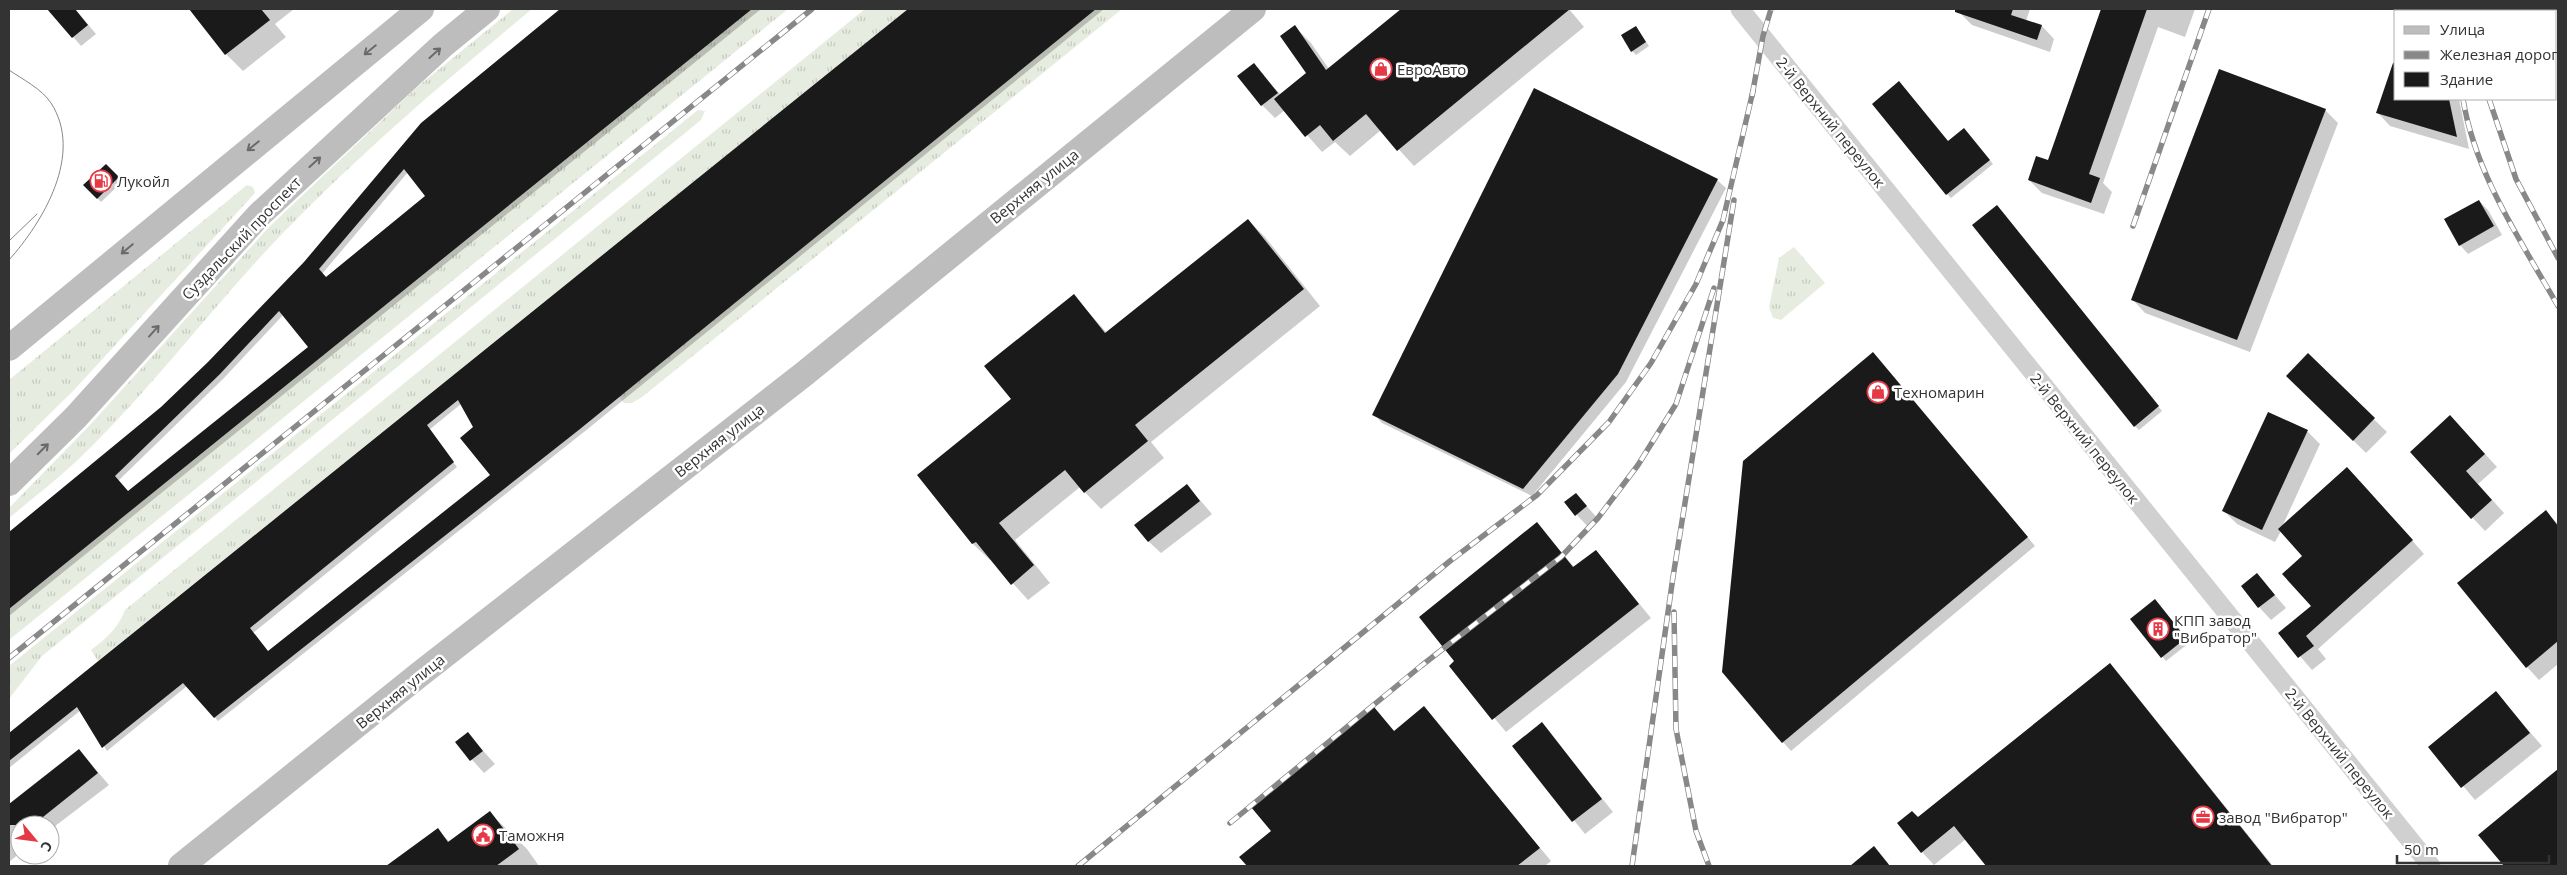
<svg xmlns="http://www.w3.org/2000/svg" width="2567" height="875" font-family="'Open Sans',sans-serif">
	<defs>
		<pattern id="grass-tufts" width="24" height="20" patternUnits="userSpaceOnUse" patternTransform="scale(1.25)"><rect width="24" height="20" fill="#e6ecdf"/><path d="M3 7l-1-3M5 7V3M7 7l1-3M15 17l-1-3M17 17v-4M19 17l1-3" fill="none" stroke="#c6cbc0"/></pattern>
	</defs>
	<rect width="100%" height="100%" fill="#fff"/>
	<g fill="url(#grass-tufts)">
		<path d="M 513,9 L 532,9 C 445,81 359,154 280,236 C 216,303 160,378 94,444 C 68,471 38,494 9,518 L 9,508 L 90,425 L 269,227 L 416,88 Z"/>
		<polygon points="752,9 788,9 9,640 9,609"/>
		<path d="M 865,9 L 908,9 L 98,661 L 91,650 C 107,638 118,628 125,610 Z"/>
		<polygon points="1096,9 1122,9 642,397 632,403 624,403 619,397"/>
		<polygon points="698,110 705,111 701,120 42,656 9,699 9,666"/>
		<polygon points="247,185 253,187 255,193 74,390 9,454 9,380"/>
		<polygon points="1794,247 1825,283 1781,320 1773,318 1769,307 1779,258"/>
	</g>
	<g fill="#0003" fill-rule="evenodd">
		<polygon points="49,9 75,9 96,34 81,46"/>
		<polygon points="190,9 294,9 275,24 286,37 243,71 226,54"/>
		<path d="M 562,9 L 761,9 L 9,616 L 9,534 L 162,408 L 209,363 L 305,263 L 421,124 ZM 408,172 L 427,196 L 326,278 L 322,274 ZM 284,314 L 310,347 L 128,493 L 118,481 L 224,378 Z"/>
		<path d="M 910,9 L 1028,9 L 1003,29 L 1019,49 L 1069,9 L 1104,9 L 584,432 L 218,721 L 187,686 L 107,751 L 81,710 L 9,768 L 9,735 ZM 461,404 L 474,428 L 492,476 L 268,652 L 253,633 L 457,467 L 429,430 Z"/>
		<polygon points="1403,9 1569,9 1584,27 1414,166 1381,130 1350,156 1335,142 1322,152 1285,110 1275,118 1262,105 1253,65 1281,95 1308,73 1295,27 1311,43 1329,69"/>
		<polygon points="1961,9 2030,9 2026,21 2042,26 2054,39 2050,52 1972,25 1959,12"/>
		<polygon points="2102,9 2195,9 2185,37 2158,27 2103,183 2112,192 2104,214 2042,193 2029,180 2049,161"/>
		<polygon points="1636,27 1649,46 1636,55 1632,51"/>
		<polygon points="2395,60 2396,99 2459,99 2469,149 2390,126 2378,113"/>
		<polygon points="2325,110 2338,123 2250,352 2145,313 2133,300"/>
		<polygon points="1967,133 1993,164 1951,198 1947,194 1948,142"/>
		<polygon points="106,165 122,182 101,202 85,185"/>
		<polygon points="1717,180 1726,188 1626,382 1532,496 1382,423 1374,414"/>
		<polygon points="2479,201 2488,210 2502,235 2468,254 2460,245"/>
		<polygon points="2001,210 2162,411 2139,430 2135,426"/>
		<polygon points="1248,220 1265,237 1320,306 1151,442 1164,458 1101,509 1080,487 1015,540 1050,583 1028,600 991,559 990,560 973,544 918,475 1012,400 1074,296 1107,333"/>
		<polygon points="1873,353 2035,546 1791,751 1783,742"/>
		<polygon points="2308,355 2387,432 2366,453 2288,376"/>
		<polygon points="2268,414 2308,432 2320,444 2282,527 2360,481 2424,554 2318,649 2326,659 2312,670 2280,633 2313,607 2303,556 2281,531 2275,542 2237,524 2224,511"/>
		<polygon points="2462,429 2497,467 2478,484 2504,513 2485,531 2411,452"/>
		<polygon points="1187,485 1212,514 1161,553 1148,541"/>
		<polygon points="1576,494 1599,520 1589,528 1566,503"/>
		<polygon points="2546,512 2558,524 2558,664 2539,680 2527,667"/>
		<polygon points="1537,524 1575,568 1596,551 1651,618 1506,732 1451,666 1456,662"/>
		<polygon points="2257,574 2286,608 2271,620 2259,607"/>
		<polygon points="2158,604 2189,643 2166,661 2131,619"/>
		<polygon points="2110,665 2122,678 2273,866 1988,866 1966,839 1934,865 1922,852 1918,819"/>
		<polygon points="2496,693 2542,746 2475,800 2430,747"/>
		<polygon points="1424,708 1551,861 1545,866 1248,866 1241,857 1272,831 1374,709 1395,732"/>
		<polygon points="1542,724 1613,812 1585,834 1514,746"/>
		<polygon points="468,734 495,764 484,773 457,743"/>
		<polygon points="79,750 109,785 50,830 50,825 20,825 20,853 9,862 9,819 14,814 9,806"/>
		<polygon points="2558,771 2558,866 2506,866 2480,835"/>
		<polygon points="490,813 527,849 539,866 388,866 437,830 450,842"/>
	</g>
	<g fill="#1a1a1a" fill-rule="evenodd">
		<polygon points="47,9 75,9 88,25 72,38"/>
		<polygon points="189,9 261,9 270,20 225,55"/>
		<path d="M 560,9 L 752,9 L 9,609 L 9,532 L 161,407 L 208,362 L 304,262 L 421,123 ZM 404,169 L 425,196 L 326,277 L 319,269 ZM 279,311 L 308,347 L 128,491 L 115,476 L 220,374 Z"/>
		<path d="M 908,9 L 1096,9 L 580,429 L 214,718 L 183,683 L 102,748 L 77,707 L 9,761 L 9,733 ZM 458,400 L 473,427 L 460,438 L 490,475 L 268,651 L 250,628 L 454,462 L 427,425 Z"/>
		<polygon points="1401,9 1570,9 1397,151 1366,114 1333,141 1320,125 1305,137 1274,99 1306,73 1280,36 1295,25 1326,70"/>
		<polygon points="1955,9 2013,9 2011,15 2042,25 2037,40 1955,12"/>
		<polygon points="2101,9 2147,9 2089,174 2100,178 2091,203 2028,180 2036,156 2048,160"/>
		<polygon points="1636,26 1646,42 1631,52 1621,35"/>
		<polygon points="1254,63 1278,93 1261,106 1237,76"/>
		<polygon points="2393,63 2396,64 2396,99 2449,99 2457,137 2376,113"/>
		<polygon points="2219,69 2326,109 2237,340 2131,300"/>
		<polygon points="1899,81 1948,141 1964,128 1990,160 1946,195 1872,104"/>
		<polygon points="1534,88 1718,179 1618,374 1523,489 1372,415"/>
		<polygon points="106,164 119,177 97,199 83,185"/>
		<polygon points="2479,200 2494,226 2459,246 2444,219"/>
		<polygon points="1997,205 2159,406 2134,427 1972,225"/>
		<polygon points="1248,219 1304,289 1135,425 1148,441 1084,493 1065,470 999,523 1034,565 1011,585 976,542 972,544 917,475 1011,399 984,366 1074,294 1105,333"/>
		<polygon points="1873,352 2028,537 1782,743 1722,672 1743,461"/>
		<polygon points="2308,353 2375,418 2353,441 2286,376"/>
		<polygon points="2268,412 2308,430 2262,530 2222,511"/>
		<polygon points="2450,415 2485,454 2466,471 2492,500 2471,519 2410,452"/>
		<polygon points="2347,467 2413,540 2306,636 2314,646 2298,658 2278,633 2311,606 2282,574 2302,556 2278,529"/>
		<polygon points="1187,484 1200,501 1148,542 1134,525"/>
		<polygon points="1576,493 1587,506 1575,516 1564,502"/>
		<polygon points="2546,510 2558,526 2558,641 2526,668 2457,583"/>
		<polygon points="1537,522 1573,567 1596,550 1639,604 1492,720 1449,666 1454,661 1419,617"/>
		<polygon points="2257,573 2275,595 2258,608 2241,586"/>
		<polygon points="2155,599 2186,638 2161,658 2130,619"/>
		<polygon points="2110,663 2272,866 1986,866 1954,826 1921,853 1897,823 1912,811 1918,817"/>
		<polygon points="2496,691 2530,733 2461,788 2428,747"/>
		<polygon points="1424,706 1540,848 1517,866 1247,866 1239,857 1271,831 1251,807 1374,707 1394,731"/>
		<polygon points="1542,722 1602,799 1572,822 1512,746"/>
		<polygon points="468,732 483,751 470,761 455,742"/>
		<polygon points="79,749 98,773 33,825 9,825 9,804"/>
		<polygon points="2558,769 2558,866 2504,866 2478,835"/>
		<polygon points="490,811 519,849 496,866 386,866 438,828 448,842"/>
		<polygon points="1874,846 1890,866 1850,866"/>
	</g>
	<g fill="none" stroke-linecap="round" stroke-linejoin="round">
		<polyline stroke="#d0d0d0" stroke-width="19" points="1740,9 2431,866"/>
		<g stroke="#bdbdbd" stroke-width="26">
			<polyline points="9,348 421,9"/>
			<polyline points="9,483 75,418 259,215 443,45 487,9"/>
			<polyline points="181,866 420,674 804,374 1253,9"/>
		</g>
		<g stroke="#888" stroke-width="1">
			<path d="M 9,70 C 22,79 42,89 51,103 C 84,154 43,222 9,260"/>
			<polyline points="9,241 37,214"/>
		</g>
		<g stroke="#888" stroke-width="5.5">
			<g id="rail">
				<polyline points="2477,9 2477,11"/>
				<polyline points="2446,11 2446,9"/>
				<polyline points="2455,11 2455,9"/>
				<polyline points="1752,96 1763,36 1771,9"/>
				<path d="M 2463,99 C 2475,174 2521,241 2558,306"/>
				<polyline points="2489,99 2516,179 2558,258"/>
				<polyline points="2133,226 2209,9"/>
				<polyline points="1674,612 1676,729 1696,831 1709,866"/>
				<polyline points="9,658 812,9"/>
				<polyline points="1230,823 1421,666 1561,557 1598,518 1638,465 1676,404 1714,288"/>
				<polyline points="1078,866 1450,561 1537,495 1609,422 1651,363 1696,284 1723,220 1753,91"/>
				<polyline points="1632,866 1673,577 1734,200"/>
			</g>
		</g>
		<use href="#rail" stroke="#fff" stroke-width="4" stroke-dasharray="11" stroke-linecap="butt"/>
	</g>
	<defs><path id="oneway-shaft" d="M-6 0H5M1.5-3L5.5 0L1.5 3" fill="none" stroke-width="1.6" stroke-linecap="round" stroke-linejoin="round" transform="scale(1.25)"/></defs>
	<g stroke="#6a6a6a">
		<use href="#oneway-shaft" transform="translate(370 50) rotate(141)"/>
		<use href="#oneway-shaft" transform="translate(435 53) rotate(-42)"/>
		<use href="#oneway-shaft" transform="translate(253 146) rotate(141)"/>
		<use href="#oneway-shaft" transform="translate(315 162) rotate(-42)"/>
		<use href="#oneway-shaft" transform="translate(127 249) rotate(140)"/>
		<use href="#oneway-shaft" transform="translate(154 331) rotate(-48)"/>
		<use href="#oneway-shaft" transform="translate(43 449) rotate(-45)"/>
	</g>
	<defs>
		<g id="shop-ring" transform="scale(1.125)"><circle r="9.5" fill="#fff" stroke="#e63946" stroke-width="1.5"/><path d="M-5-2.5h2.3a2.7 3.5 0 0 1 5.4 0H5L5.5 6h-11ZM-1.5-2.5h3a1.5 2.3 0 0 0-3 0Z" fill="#e63946"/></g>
		<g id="fuel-ring" transform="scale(1.125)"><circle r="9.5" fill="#fff" stroke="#e63946" stroke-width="1.5"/><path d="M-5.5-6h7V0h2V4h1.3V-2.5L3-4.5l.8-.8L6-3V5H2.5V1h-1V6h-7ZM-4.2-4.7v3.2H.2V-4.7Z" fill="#e63946"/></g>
		<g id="building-ring" transform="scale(1.125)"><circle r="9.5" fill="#fff" stroke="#e63946" stroke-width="1.5"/><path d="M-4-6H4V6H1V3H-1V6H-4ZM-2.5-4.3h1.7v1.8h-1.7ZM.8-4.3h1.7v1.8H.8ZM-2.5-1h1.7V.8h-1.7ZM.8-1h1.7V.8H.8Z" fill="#e63946"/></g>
		<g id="office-ring" transform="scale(1.125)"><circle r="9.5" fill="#fff" stroke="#e63946" stroke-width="1.5"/><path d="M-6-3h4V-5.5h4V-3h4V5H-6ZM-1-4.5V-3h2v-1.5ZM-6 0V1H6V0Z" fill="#e63946"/></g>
		<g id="civic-ring" transform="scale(1.125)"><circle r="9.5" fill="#fff" stroke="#e63946" stroke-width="1.5"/><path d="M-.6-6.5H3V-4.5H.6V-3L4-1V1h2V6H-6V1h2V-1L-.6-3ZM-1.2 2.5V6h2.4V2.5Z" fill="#e63946"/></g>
	</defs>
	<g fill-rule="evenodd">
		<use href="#shop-ring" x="1381" y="69"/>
		<use href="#fuel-ring" x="101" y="181"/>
		<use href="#shop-ring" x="1878" y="392"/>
		<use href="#building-ring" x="2158" y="629"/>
		<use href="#office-ring" x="2203" y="817"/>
		<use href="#civic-ring" x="483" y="835"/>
	</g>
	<g text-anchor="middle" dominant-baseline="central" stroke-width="5" stroke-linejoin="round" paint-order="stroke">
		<g font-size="15" fill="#333" stroke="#fff" text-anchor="start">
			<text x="1397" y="69">ЕвроАвто</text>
			<text x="117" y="181">Лукойл</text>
			<text x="1894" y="392">Техномарин</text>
			<text x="2174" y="620">КПП завод<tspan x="2174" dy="17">"Вибратор"</tspan></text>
			<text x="2219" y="817">завод "Вибратор"</text>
			<text x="499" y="835">Таможня</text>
		</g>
		<g font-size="15" fill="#333" stroke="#fff">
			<text transform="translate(1831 122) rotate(51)">2-й Верхний переулок</text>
			<text transform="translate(1034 186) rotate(-39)">Верхняя улица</text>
			<text transform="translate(241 238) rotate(-46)">Суздальский проспект</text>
			<text transform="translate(2085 438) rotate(51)">2-й Верхний переулок</text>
			<text transform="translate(719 440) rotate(-38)">Верхняя улица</text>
			<text transform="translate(400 691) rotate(-39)">Верхняя улица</text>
			<text transform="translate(2340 753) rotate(51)">2-й Верхний переулок</text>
		</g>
	</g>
	<rect width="2567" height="875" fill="none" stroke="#333333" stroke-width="20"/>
	<rect x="2394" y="10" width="162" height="90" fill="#ffffff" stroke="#adadad"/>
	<rect x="2404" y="26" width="25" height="8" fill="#bdbdbd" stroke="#adadad"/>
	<text x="2440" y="35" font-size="15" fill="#333333">Улица</text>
	<rect x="2404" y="51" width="25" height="8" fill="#888888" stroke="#adadad"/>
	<text x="2440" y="60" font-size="15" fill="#333333">Железная дорога</text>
	<rect x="2404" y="72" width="25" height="15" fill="#1a1a1a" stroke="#adadad"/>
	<text x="2440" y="85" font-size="15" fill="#333333">Здание</text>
	<g transform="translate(35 840) rotate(119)"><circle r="24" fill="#ffffff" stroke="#adadad"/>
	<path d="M0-4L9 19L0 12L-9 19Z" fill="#e63946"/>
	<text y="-8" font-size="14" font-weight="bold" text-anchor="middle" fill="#333333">С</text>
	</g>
	<path d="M2397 855v8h152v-8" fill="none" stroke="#333333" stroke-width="2.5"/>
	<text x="2404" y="855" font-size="15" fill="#333333" stroke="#ffffff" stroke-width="4" paint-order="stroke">50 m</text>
</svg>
